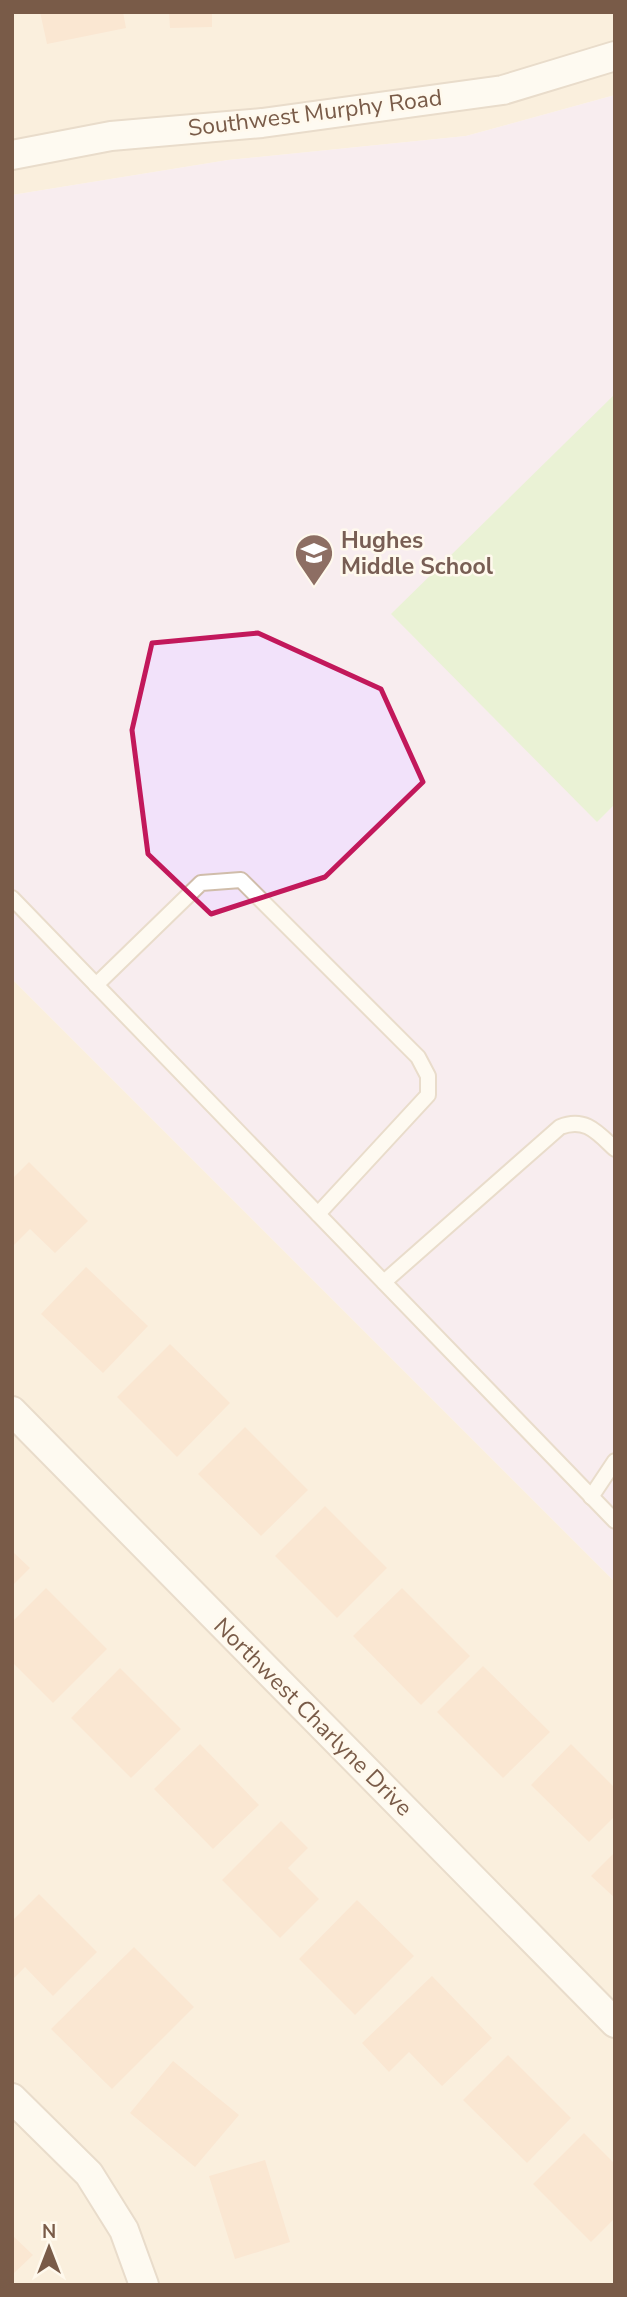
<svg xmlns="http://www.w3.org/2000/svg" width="627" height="2297" font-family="'Nunito Sans',sans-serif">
	<rect width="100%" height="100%" fill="#fef5e6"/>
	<g fill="#f6e7d3">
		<polygon points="12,12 615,12 615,95 466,136 228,160 12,195"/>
		<polygon points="12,979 615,1582 615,2285 12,2285"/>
	</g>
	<polygon fill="#f2e2fa" points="615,95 615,1582 12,979 12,195 228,160 466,136"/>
	<polygon fill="#d2edc2" points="615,394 615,804 597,822 391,614"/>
	<g fill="#f5d4bb">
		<polygon points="40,12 123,12 126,28 47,44"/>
		<polygon points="169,12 212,12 212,27 170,28"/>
		<polygon points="29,1162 88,1221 55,1253 30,1229 12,1247 12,1179"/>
		<polygon points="86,1267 148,1326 103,1373 41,1314"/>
		<polygon points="170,1344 230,1403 177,1457 117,1397"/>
		<polygon points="245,1427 308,1490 261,1536 198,1474"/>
		<polygon points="325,1506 387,1568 337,1618 275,1556"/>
		<polygon points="12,1551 30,1568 12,1586"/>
		<polygon points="46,1588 107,1649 53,1703 12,1662 12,1622"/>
		<polygon points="402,1588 470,1656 421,1705 353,1636"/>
		<polygon points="483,1666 550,1732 503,1778 437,1712"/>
		<polygon points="120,1668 181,1729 131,1778 71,1718"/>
		<polygon points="200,1744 259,1805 213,1849 154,1789"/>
		<polygon points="571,1744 615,1788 615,1816 589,1842 531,1785"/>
		<polygon points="281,1821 308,1848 288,1868 319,1899 280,1938 222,1880"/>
		<polygon points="615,1852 615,1898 591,1876"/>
		<polygon points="39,1894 97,1952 53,1996 25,1967 12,1980 12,1921"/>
		<polygon points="357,1900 414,1956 355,2015 299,1959"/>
		<polygon points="134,1947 194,2007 112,2089 51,2029"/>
		<polygon points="432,1976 492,2038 442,2086 409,2052 389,2072 362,2043"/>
		<polygon points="508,2055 571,2118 527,2163 463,2100"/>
		<polygon points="173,2061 239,2115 195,2167 130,2113"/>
		<polygon points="584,2133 615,2164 615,2218 591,2242 533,2184"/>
		<polygon points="265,2160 290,2242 235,2259 209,2176"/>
		<polygon points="12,2235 33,2255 12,2275"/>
	</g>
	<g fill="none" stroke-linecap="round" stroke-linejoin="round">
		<g stroke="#d0bdaa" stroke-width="18">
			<g id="lane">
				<polyline points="12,898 615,1521"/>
				<polyline points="96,985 201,883 241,880 418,1057 428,1076 428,1095 318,1214"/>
				<path d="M 384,1282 L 560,1127 C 585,1117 597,1132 615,1149"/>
				<polyline points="591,1497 615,1461"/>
			</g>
		</g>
		<g stroke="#d0bdaa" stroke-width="32">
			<g id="street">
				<polyline points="12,155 111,136 262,123 503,90 615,56"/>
				<polyline points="12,1411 615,2023"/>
				<polyline points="12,2098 89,2174 124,2230 144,2285"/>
			</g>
		</g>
		<use href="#lane" stroke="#fff" stroke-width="14"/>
		<use href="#street" stroke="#fff" stroke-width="28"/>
	</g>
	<path d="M0 0H627V2297H0ZM 258,633 L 381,689 L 423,782 L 325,877 L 211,914 L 148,854 L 132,730 L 152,643 Z" fill="#fef5e6" fill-opacity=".55" fill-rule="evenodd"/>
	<path fill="none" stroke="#c2185b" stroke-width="5" stroke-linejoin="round" d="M 258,633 L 381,689 L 423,782 L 325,877 L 211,914 L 148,854 L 132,730 L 152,643 Z"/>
	<defs>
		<g id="school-pin" transform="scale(2.0125)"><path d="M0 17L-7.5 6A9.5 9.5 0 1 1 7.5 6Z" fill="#8d6e63" stroke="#fff9ed"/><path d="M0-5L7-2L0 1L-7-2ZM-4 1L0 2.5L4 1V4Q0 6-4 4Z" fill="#fff"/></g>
	</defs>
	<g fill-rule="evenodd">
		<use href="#school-pin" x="314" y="553"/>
	</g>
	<g text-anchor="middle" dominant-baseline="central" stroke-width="5" stroke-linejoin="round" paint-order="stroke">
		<g font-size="23" fill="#795b48" stroke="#fff9ed">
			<text transform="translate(315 113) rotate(-7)">Southwest Murphy Road</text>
			<text transform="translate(313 1717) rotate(45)">Northwest Charlyne Drive</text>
		</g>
		<g font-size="23" font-weight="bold" fill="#785e54" stroke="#fff9ed" text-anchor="start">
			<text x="341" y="540">Hughes<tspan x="341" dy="26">Middle School</tspan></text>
		</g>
	</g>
	<rect width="627" height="2297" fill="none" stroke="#795b48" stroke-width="28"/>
	<g transform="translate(49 2248)" stroke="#fff9ed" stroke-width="5" paint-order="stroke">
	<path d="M0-5L12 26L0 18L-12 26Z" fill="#795b48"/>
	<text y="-10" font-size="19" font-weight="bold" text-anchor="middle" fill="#795b48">N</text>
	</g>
</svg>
